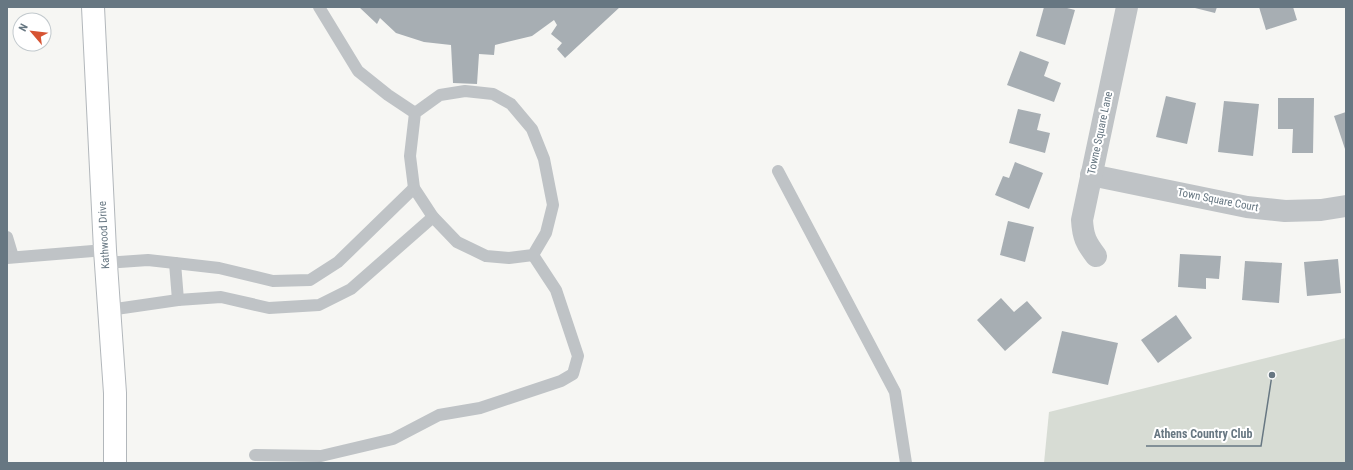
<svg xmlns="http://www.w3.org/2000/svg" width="1353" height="470" font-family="'Roboto Condensed',sans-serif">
	<rect width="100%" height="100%" fill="#f6f6f3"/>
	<polygon fill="#d7dcd4" points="1346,338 1346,463 1044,463 1049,412"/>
	<g fill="#a7aeb3">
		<polygon points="359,7 620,7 565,58 557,49 562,43 551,34 557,25 554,20 532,36 495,45 494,55 479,54 477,84 453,83 451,45 424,42 396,33 380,18 377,24"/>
		<polygon points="1044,7 1063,7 1075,10 1065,45 1036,36"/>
		<polygon points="1191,7 1217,7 1215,13"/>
		<polygon points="1259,7 1293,7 1297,20 1266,30"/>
		<polygon points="1020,51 1049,62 1044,76 1061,83 1054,102 1007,85"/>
		<polygon points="1166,96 1196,103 1187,144 1156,137"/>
		<polygon points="1278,98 1314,98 1313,153 1292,153 1293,129 1278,129"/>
		<polygon points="1224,101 1259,104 1253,156 1218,152"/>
		<polygon points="1018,109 1041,114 1037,130 1050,133 1045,153 1009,143"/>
		<polygon points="1346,112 1346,152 1334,116"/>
		<polygon points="1015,162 1043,173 1029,209 995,195 1003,176 1009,178"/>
		<polygon points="1008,221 1034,227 1025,262 1000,255"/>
		<polygon points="1180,254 1221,256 1219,279 1206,278 1206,289 1178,287"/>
		<polygon points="1338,259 1341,293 1307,296 1304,262"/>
		<polygon points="1245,261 1282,263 1279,303 1242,300"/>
		<polygon points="1001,298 1014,312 1027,301 1042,318 1005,351 977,320"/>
		<polygon points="1176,315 1192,338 1158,363 1141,340"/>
		<polygon points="1062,331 1118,343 1108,385 1052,373"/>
	</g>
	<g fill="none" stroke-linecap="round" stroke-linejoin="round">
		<g stroke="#b2b7bb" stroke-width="24">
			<polyline id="secondary" points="93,7 105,250 115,393 115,463"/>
		</g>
		<g stroke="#bfc3c6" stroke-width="12">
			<polyline points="319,7 358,71 388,95 415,113 440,95 465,91 493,94 511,104 532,129 544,159 553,205 546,233 533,255 509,258 486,256 457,242 433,217 414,188 410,156 415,113"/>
			<polyline points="778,171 895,392 906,463"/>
			<polyline points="7,237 13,257"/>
			<polyline points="7,258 105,250"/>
			<polyline points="105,263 148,260 175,263 219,268 273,281 310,280 338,262 414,188"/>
			<polyline points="175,263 178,300"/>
			<polyline points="109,310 178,300 221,297 269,308 319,305 351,289 433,217"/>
			<polyline points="255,455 321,456 393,439 439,415 480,408 561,381 573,374 578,356 556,290 533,255"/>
		</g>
		<g stroke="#bfc3c6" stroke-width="22">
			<polyline points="1091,175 1247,207 1285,211 1321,210 1346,206"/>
			<path d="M 1096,256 C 1086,243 1083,237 1082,220 L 1127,7"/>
		</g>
		<use href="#secondary" stroke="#fff" stroke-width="22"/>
	</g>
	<g text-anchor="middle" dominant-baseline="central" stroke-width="4" stroke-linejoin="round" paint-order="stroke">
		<g font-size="11" fill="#677782" stroke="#fff">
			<text transform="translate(1100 133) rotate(-78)">Towne Square Lane</text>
			<text transform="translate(1218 200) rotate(11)">Town Square Court</text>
			<text transform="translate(104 235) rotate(-93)">Kathwood Drive</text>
		</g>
	</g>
	<path fill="none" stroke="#677782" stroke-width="1.5" d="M1272 375L1261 446H1146"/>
	<circle fill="#677782" stroke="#fff" stroke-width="1.5" cx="1272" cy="375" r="4"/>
	<g font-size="12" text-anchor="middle" font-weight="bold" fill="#677782" stroke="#fff" stroke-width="4" stroke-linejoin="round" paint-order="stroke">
		<text x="1203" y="438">Athens Country Club</text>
	</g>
	<rect width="1353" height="470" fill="none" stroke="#677782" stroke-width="16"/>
	<g transform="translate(32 32) rotate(298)"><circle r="19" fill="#ffffff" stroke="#c2c9cd"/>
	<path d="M0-3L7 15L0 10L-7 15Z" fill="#d65332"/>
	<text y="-6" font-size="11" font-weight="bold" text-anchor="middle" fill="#677782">N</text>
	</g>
</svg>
